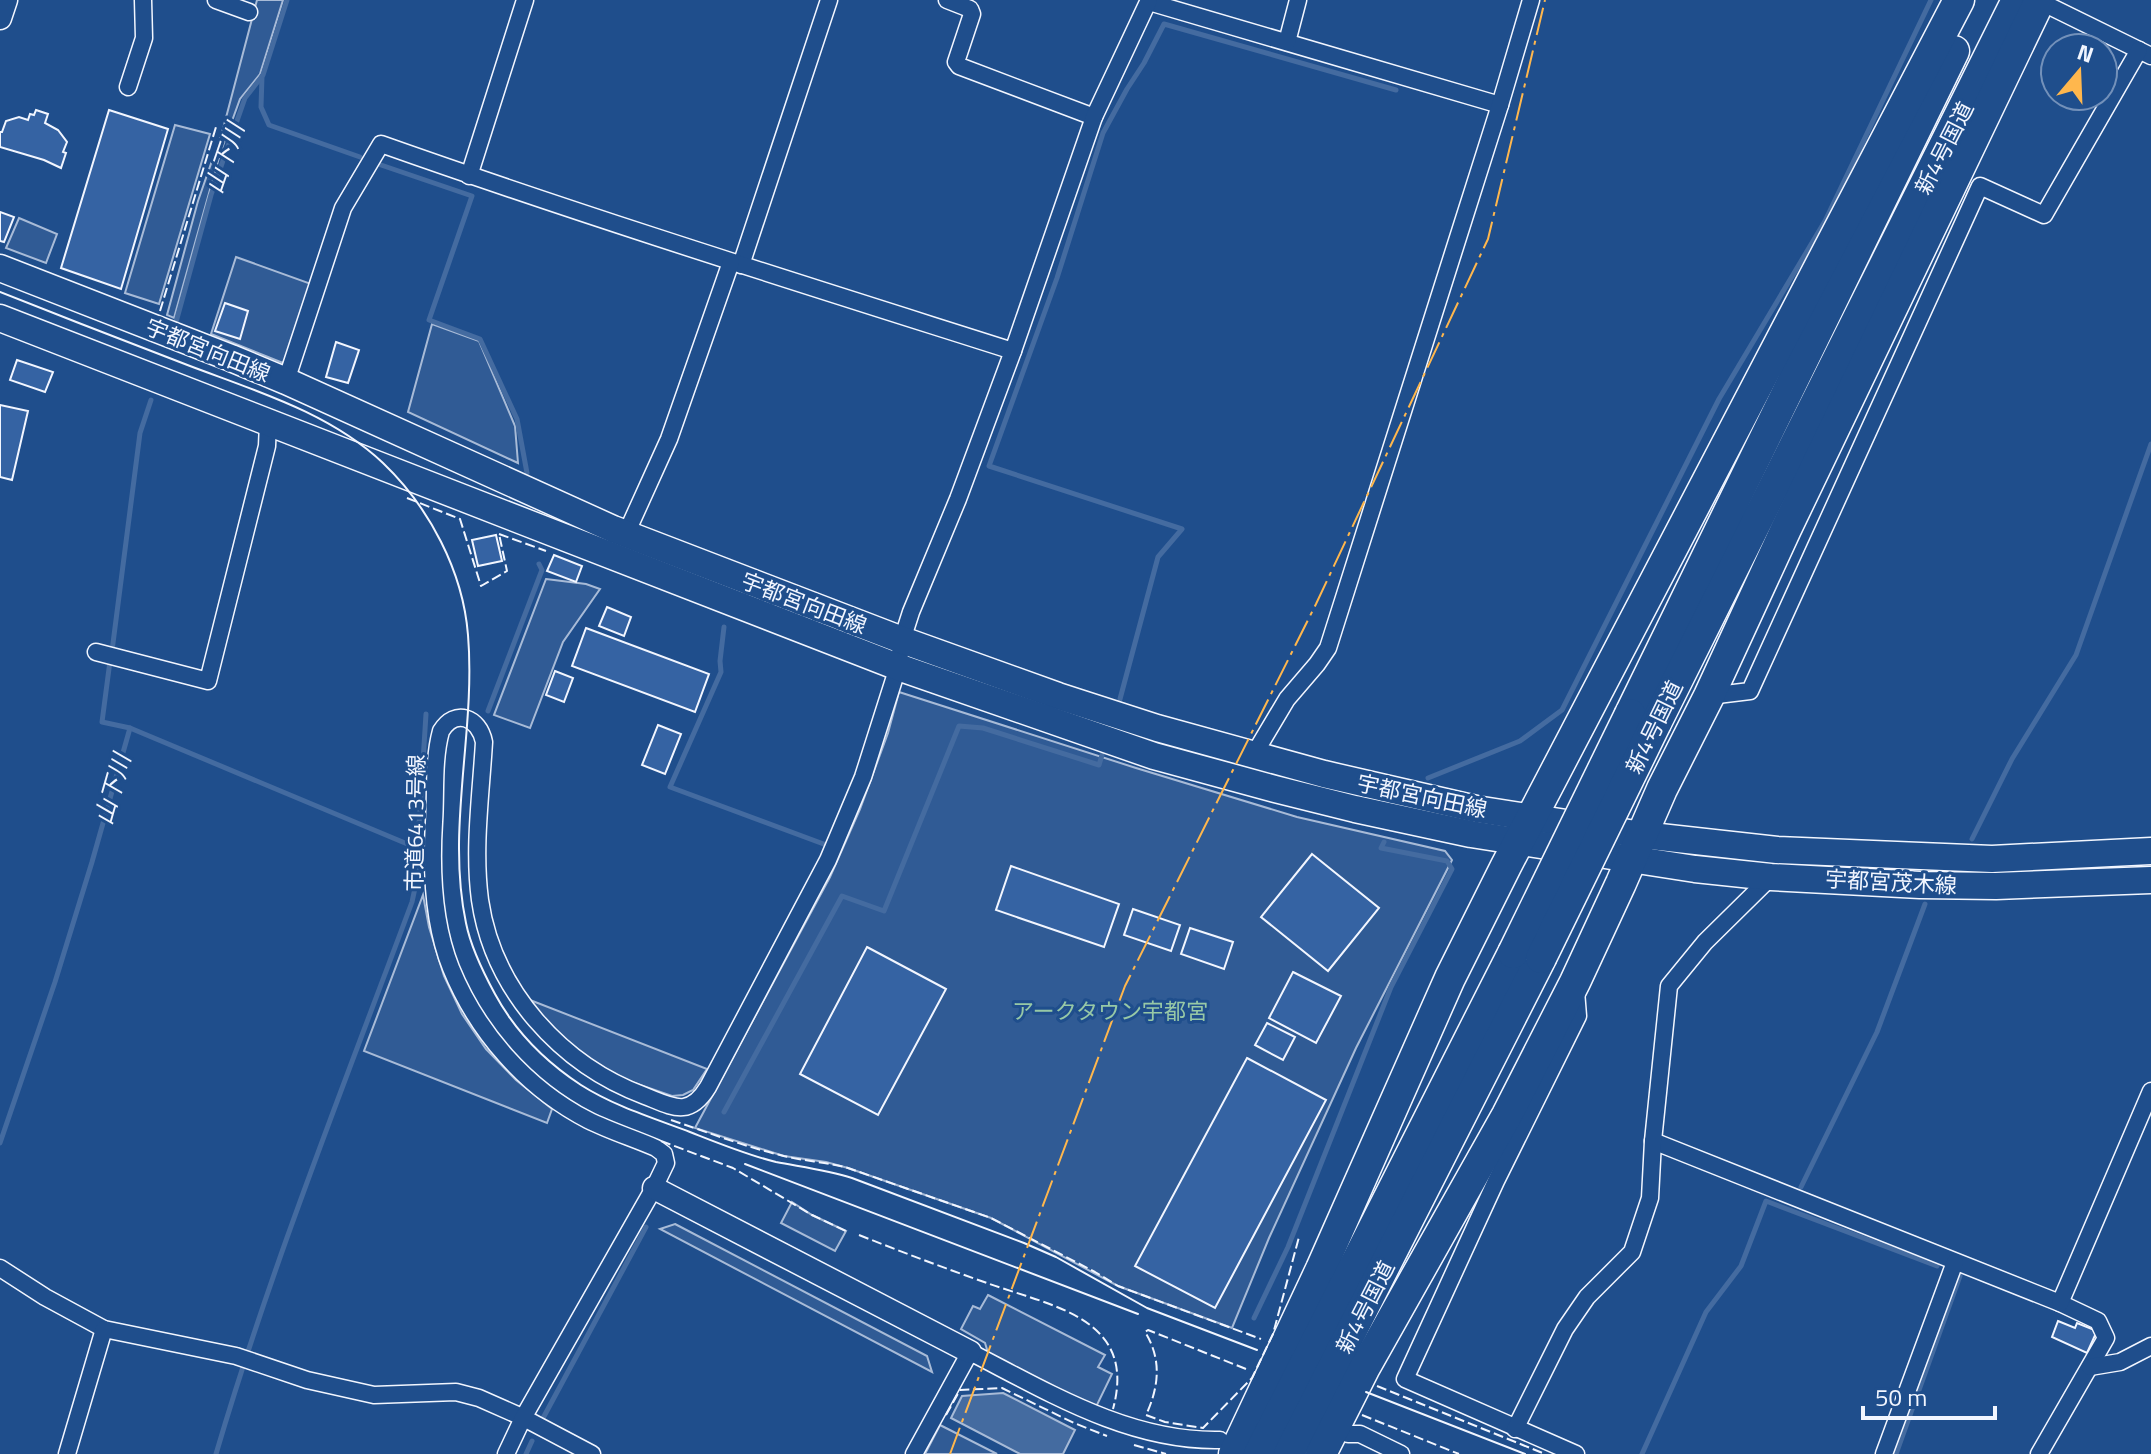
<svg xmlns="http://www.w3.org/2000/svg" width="2151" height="1454" font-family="'Titillium Web','Noto Sans JP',sans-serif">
	<rect width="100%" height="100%" fill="#1f4e8c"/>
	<g fill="#305b95" stroke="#a8bbd7" stroke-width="2">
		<polygon points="257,0 283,0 260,74 240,99 220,154 174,318 167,315 198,201 223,129"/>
		<polygon points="175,125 210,134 159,304 125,293"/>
		<polygon points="19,218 57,234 46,263 6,248"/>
		<polygon points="236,257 314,285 294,340 283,363 211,334"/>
		<polygon points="432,324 479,341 515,426 518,463 408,412"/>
		<polygon points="546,579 586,584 600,589 563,642 530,728 494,715"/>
		<polygon points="899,692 1136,768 1297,817 1445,851 1452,860 1356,1048 1269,1238 1232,1328 1118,1286 991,1218 848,1168 826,1162 784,1156 695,1128 830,877 860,809 888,733"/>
		<polygon points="423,895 429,927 444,976 462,1014 486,1049 516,1080 552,1109 547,1123 364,1051"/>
		<polygon points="530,1000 707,1069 693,1090 683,1095 672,1096 620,1078 571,1046 546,1022"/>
		<polygon points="792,1202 812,1215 846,1231 835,1251 781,1223"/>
		<polygon points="675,1224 927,1356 932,1372 660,1229"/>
		<polygon points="988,1295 1105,1355 1098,1367 1112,1374 1095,1409 989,1356 985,1343 961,1329 973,1306 980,1309"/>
		<polygon points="940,1425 997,1454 925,1454"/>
	</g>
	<polygon fill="#446ba0" stroke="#a8bbd7" stroke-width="2" points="1003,1393 1075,1430 1063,1454 1020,1454 951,1418 962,1396"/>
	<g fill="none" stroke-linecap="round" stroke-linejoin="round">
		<g stroke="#446ba0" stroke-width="5">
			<polyline points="262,76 261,107 269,125 360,157"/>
			<polyline points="381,165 472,196 429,320 480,339 517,419 527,473"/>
			<polyline points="176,322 211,195 245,98 263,75 287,0"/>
			<polyline points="724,627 720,661 721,672 670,787 829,846 828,849"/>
			<polyline points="112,651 140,433 151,400"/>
			<polyline points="1120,699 1158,557 1182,529 989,466 1057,278 1103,133 1127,89 1144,63 1164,24 1396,90"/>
			<polyline points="488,711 542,570 539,564"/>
			<polyline points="130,728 417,848"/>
			<polyline points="1428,778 1520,741 1562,710 1719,399 1825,221 1931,0"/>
			<polyline points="1972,839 2012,759 2076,655 2151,444"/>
			<polyline points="724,1112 842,896 884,911 959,726 983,728 1099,765 1102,755"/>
			<polyline points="0,1143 55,982 92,862 130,728 102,722 110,661"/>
			<polyline points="1801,1187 1877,1032 1925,904"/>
			<polyline points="1254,1318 1288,1247 1391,987 1452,869 1447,861 1381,848 1384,842"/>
			<polyline points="542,1420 646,1227"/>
			<path d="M 216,1454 C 271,1267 344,1085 412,902 L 415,888 L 426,714"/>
			<polyline points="526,1454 532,1441"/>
			<polyline points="1642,1454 1706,1312 1741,1266 1766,1201 1937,1266"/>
			<polyline points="1896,1454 1960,1276"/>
		</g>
	</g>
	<g fill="#3563a3" stroke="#f2f6ff" stroke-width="2">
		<polygon points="36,110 48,114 45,123 58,130 67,142 63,152 66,153 61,168 44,160 0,147 0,132 2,132 6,121 19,117 28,120 30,114 34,115"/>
		<polygon points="109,110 168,129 121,289 61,268"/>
		<polygon points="0,212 14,217 4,242 0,241"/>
		<polygon points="225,303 248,311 240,339 215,331"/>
		<polygon points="336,342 359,350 348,383 326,377"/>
		<polygon points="17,360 53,372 45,392 10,380"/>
		<polygon points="0,405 28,411 12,480 0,477"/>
		<polygon points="496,535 502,561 478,566 472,540"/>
		<polygon points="554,555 582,566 576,582 547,571"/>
		<polygon points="607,607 631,617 624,636 599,626"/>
		<polygon points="586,628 709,674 695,712 572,666"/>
		<polygon points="555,671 573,678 564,702 546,695"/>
		<polygon points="658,725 681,734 665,774 642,765"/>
		<polygon points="1312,854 1379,908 1328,971 1261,917"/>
		<polygon points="1011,866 1119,904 1104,947 996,910"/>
		<polygon points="1133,909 1180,925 1171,951 1124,935"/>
		<polygon points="1190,928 1233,942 1224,969 1181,954"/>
		<polygon points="867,947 946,989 878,1115 800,1074"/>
		<polygon points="1293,972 1341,996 1316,1043 1269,1018"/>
		<polygon points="1267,1023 1295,1037 1283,1060 1255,1045"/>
		<polygon points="1247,1058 1326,1100 1215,1308 1135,1266"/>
		<polygon points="2058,1321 2075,1328 2077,1323 2097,1331 2087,1353 2052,1337"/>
	</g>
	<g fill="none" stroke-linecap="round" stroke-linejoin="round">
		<g stroke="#f2f6ff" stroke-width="19">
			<g id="street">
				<polyline points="216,0 249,12"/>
				<polyline points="947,0 970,9 972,14 956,62 959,66 1094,117"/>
				<polyline points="2037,0 2151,56"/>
				<polyline points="1149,2 1500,105"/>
				<polyline points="1287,42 1298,0"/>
				<polyline points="128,87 144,38 143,0"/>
				<polyline points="469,176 525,0"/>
				<polyline points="741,265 829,0"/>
				<path d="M 286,381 L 343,208 L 381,144 C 590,218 802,284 1013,351"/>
				<polyline points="626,534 669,439 731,262"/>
				<polyline points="96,652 208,681 267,446 268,423"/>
				<polyline points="1709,696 1750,691 1980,186 2044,215 2139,50"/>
				<polyline points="1253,756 1287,699 1317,664 1328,648 1500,105 1531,0"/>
				<polyline points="1576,991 1578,1016 1496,1181 1405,1379 1576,1454"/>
				<polyline points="1653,1141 2060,1303 2098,1321 2106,1338 2039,1454"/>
				<polyline points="0,1268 45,1297 104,1329 236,1356 307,1380 374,1395 456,1392 479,1398 522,1417 592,1454"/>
				<polyline points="2060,1303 2151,1091"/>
				<polyline points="2090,1367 2120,1362 2151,1346"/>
				<polyline points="1515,1429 1565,1329 1587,1297 1632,1252 1650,1198 1653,1141 1669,986 1705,942 1771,877"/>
				<polyline points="1348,1434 1360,1434 1401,1454"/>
				<polyline points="67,1454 104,1329"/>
				<path d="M 506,1454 L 523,1418 L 654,1188 L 666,1163 L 664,1154 L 656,1148 C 633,1138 610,1131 588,1120 C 526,1088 477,1032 451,968 C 433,923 431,870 434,822 C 436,793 433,760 441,731 C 455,708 479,717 484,742 C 481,794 473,848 480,900 C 493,990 561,1065 645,1096 C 673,1107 689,1118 708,1087 L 828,860 L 863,777 L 898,667 L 902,640 L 911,612 L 958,499 L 1013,351 L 1094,117 L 1149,0"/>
				<path d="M 914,1454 L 970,1352 C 1048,1392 1129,1442 1220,1440"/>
				<polyline points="1884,1454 1955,1262"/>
			</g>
		</g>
		<g stroke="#f2f6ff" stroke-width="25">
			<g id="secondary">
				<polyline points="0,18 6,0"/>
				<polyline points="654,1188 970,1352"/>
			</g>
		</g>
		<g stroke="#f2f6ff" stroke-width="29">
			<g id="primary">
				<polyline points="0,268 231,358 286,381 613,529 902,640 1058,696 1157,728 1324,774 1476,809 1642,835 1777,850 1992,859 2151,851"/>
				<polyline points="0,318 898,667 1154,756 1275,789 1355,809 1471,834 1695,869 1771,877 1920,885 1996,886 2151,880"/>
			</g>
		</g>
		<g stroke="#f2f6ff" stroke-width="33">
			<g id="highway">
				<polyline points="1630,714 1954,51"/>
				<polyline points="1656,723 2017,0"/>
				<polyline points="1234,1454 1321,1269 1450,978 1506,866 1959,0"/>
				<polyline points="1259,1454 1513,953"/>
				<polyline points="1289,1454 1541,958"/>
				<polyline points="1321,1454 1364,1369 1507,1115 1575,982 1621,883 1662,789 1709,696 1786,529 2040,0"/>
			</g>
		</g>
		<use href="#street" stroke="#1f4e8c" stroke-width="16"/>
		<use href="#secondary" stroke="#1f4e8c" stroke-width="22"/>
		<use href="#primary" stroke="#1f4e8c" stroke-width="26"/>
		<use href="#highway" stroke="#1f4e8c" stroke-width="30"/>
		<g stroke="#f2f6ff" stroke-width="2">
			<path d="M 0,292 C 63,317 127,342 190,366 C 256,391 330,413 383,463 C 429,507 463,571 468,635 C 476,731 446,828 466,923 C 471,948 483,972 495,994 C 515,1031 546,1062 581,1085 C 614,1106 653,1118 690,1132 C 718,1143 747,1155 776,1162 C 802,1167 827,1170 852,1178 L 1024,1243 L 1056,1257 L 1147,1308 L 1257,1350"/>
			<polyline points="745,1164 1138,1314"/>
			<polyline points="1366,1392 1525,1454"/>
		</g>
		<g stroke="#f2f6ff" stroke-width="33" stroke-linecap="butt">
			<g id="highway-bridge">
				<polyline points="1513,953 1630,714"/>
				<polyline points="1541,958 1656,723"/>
			</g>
		</g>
		<use href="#highway-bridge" stroke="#1f4e8c" stroke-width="30"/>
		<g stroke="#f2f6ff" stroke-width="2" stroke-dasharray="10 4" stroke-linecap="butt">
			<polyline points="160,311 216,127"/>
			<polyline points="407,498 460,519 481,586 507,571 499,534"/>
			<polyline points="499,534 546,551"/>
			<path d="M 671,1120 C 707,1132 743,1146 780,1155 C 802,1161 826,1162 848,1168 L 991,1218 L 1095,1272 L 1118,1286 L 1261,1339"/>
			<polyline points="661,1141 733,1168 812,1215 846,1231"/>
			<path d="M 859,1235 C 902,1252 944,1268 987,1283 C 1050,1306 1138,1317 1113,1409"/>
			<path d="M 1246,1369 L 1148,1330 L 1145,1332 C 1162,1359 1159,1387 1146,1415 L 1165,1422 L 1203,1428 L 1252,1378 L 1273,1334 L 1299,1237"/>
			<polyline points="1377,1386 1545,1454"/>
			<polyline points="946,1415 960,1390 1002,1388 1074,1423 1107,1436"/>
			<polyline points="1362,1415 1459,1454"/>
			<polyline points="1134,1445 1166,1454"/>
		</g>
		<polyline stroke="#ffb74d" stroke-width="2" stroke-dasharray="28 6 4 6" stroke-linecap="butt" points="950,1454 1125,986 1316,604 1488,239 1545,0"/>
	</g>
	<g text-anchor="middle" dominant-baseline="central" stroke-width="6" stroke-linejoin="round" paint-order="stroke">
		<g font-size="22" fill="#f2f6ff" stroke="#1f4e8c">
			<text transform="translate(1944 148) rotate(-63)">新4号国道</text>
			<text transform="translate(208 350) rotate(22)">宇都宮向田線</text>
			<text transform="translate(804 603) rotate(21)">宇都宮向田線</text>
			<text transform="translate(1654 727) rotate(-64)">新4号国道</text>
			<text transform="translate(1422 796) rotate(12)">宇都宮向田線</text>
			<text transform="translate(415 823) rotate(-89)">市道6413号線</text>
			<text transform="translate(1891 882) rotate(3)">宇都宮茂木線</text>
			<text transform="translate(1365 1307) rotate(-63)">新4号国道</text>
		</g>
		<g font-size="22" fill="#97c8a6" stroke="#1f4e8c">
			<text x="1110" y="1011">アークタウン宇都宮</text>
		</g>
		<g font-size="24" font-style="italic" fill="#f2f6ff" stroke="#1f4e8c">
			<text transform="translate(224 158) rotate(-71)">山下川</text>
			<text transform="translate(112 789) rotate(-74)">山下川</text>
		</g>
	</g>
	<g transform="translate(2079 72) rotate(19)"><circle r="38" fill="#1f4e8c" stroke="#7391ba" stroke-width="2"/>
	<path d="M0-6L14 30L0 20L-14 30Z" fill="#ffb74d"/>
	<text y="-12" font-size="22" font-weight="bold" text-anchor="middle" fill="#f2f6ff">N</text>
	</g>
	<path d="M1863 1406v12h132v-12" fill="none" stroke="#f2f6ff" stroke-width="4"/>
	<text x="1875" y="1406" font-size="24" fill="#f2f6ff" stroke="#1f4e8c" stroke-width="6" paint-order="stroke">50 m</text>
</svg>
